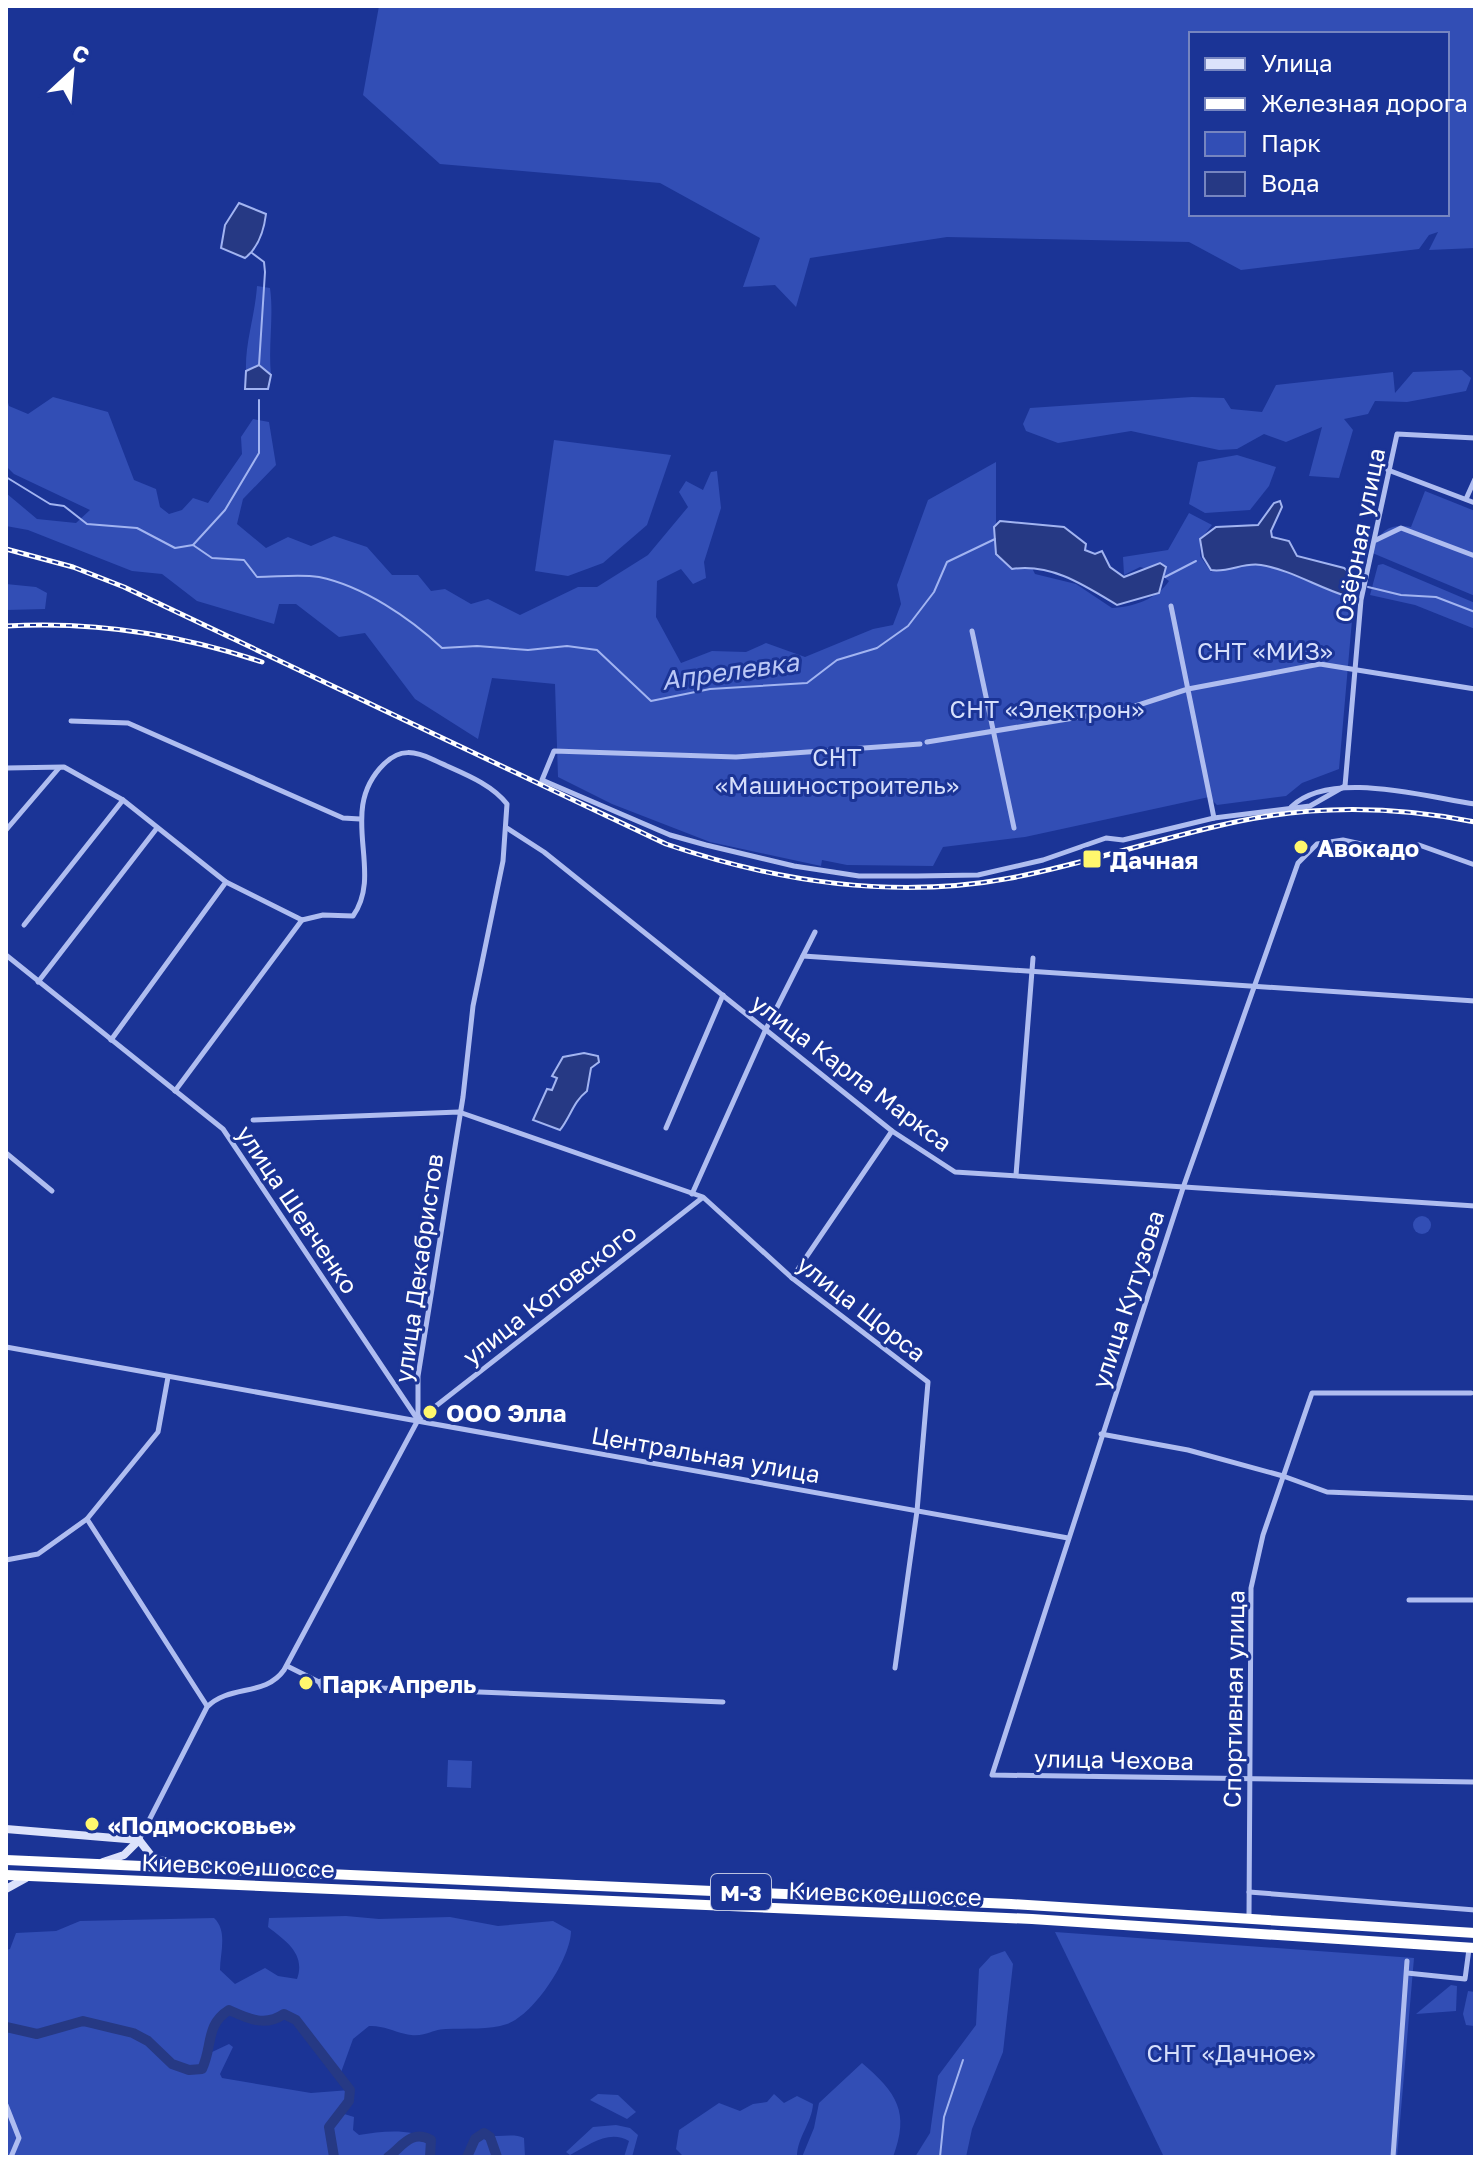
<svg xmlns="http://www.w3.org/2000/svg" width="1481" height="2163" font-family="'Golos Text',sans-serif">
	<rect width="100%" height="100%" fill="#1b3496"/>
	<g fill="#324eb5" fill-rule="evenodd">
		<path d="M 379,6 L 1475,6 L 1475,248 L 1429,250 L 1438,232 L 1429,235 L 1419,249 L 1241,270 L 1189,242 L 947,237 L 810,258 L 796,307 L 775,285 L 743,287 L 760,238 L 660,183 L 440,164 L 363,95 ZM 1191,34 L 1447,34 L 1447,214 L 1191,214 Z"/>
		<path d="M 257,286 L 270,288 C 274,317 268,345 271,375 L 259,365 L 246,371 C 245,342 255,316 257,286 Z"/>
		<polygon points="1462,370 1471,378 1466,391 1407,402 1375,401 1368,414 1344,419 1353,430 1339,478 1309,476 1322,427 1286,442 1264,434 1237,449 1219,450 1131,431 1058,443 1026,431 1023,424 1030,408 1192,397 1224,398 1231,409 1262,412 1276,385 1393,372 1395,393 1413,372"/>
		<path d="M 6,396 L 9,406 L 28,414 L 53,397 L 108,412 L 134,480 L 156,489 L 160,507 L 169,514 L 182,510 L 193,498 L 208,503 L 242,454 L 241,437 L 253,419 L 269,422 L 276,465 L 243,499 L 237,524 L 266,548 L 288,537 L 311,546 L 334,536 L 367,547 L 392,575 L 418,575 L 431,591 L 445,589 L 471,604 L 488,599 L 520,615 L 578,587 L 597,587 L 648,555 L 688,507 L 679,492 L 686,481 L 703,490 L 711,472 L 717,471 L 721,508 L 704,562 L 706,578 L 693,584 L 681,569 L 657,581 L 656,617 L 681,663 L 712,651 L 746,652 L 766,643 L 805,657 L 873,629 L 893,625 L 901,604 L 897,585 L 928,500 L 996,462 L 996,554 L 1012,569 L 1031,566 L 1035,574 L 1076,584 L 1112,608 C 1133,607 1157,599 1169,581 L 1155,571 L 1140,567 L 1124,575 L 1123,557 L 1168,550 L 1189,513 L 1212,525 L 1200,540 L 1200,556 L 1211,572 C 1256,543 1311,578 1354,597 L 1339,769 L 1302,783 L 1286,796 L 1217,805 L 1209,797 L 1025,837 L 943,847 L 933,866 L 847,865 L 822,860 L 821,866 L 710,842 L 612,804 L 558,777 L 555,684 L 492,678 L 478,739 L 415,699 L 365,633 L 339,637 L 296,604 L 279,604 L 274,624 L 197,601 L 162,574 L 132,571 L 28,530 L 6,526 L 6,493 L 37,519 L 76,523 L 90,510 L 14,474 L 6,466 Z"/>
		<polygon points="554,440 671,455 647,525 603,563 568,576 535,571"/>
		<polygon points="1237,455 1276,467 1269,486 1250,510 1205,513 1189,504 1198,462"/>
		<path d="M 1425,491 L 1475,511 L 1475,596 L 1370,552 C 1381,532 1387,523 1411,527 Z"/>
		<polygon points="1383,564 1475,603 1475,629 1415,605 1370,595 1378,565"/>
		<polygon points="6,584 36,587 47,593 45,609 6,610"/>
		<circle cx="1422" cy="1225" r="9"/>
		<polygon points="448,1760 472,1761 471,1788 447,1787"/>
		<path d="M 346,1916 L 379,1919 L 450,1917 L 498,1926 L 553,1921 L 571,1931 C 571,1958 534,2015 507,2024 C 489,2030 466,2028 446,2029 C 434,2029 424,2037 411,2035 C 396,2033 384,2025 369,2026 L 353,2039 L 339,2078 L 296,2020 L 284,2014 C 265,2027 249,2019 229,2010 C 210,2022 210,2032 210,2053 L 229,2044 L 233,2047 L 220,2074 L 222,2078 L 311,2093 L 350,2090 L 349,2101 L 341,2113 L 354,2117 L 353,2130 L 359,2135 C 383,2131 410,2128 431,2140 L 430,2157 L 6,2157 L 6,1950 L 10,1949 L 16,1933 L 56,1931 L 80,1921 L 214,1918 C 228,1931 220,1953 220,1970 L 235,1984 L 265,1968 L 278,1976 L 297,1979 C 306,1954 286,1941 268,1927 L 269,1918 Z"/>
		<polygon points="1055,1932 1414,1958 1397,2157 1164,2157"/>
		<polygon points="1005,1951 1013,1964 1003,2052 972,2129 966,2157 915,2157 930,2133 938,2076 976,2025 979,1969 991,1956"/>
		<polygon points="1451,1985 1457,1986 1456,2011 1416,2014"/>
		<polygon points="1468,1991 1475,1992 1474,2026 1466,2025 1463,2014"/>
		<path d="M 862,2063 C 897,2093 910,2112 893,2157 L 802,2157 L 814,2128 L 819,2103 Z"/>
		<polygon points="598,2094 618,2095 636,2112 627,2119 590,2100"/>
		<path d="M 774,2094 L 784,2103 L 797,2096 L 813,2104 C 812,2123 797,2137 797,2157 L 684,2157 L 676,2149 L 679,2130 L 719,2103 L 740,2111 L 753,2104 L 767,2102 Z"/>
		<path d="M 616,2125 L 630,2128 L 638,2135 L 632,2157 L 624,2157 L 629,2141 C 609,2129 589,2145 570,2155 L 566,2152 L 593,2127 Z"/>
		<path d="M 484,2133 C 496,2140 511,2132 524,2138 L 525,2157 L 467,2157 L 475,2139 Z"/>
	</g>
	<g fill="#263984" stroke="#a2b4f1" stroke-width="2">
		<path d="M 239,203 L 266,214 C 264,230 258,248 245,258 L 221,248 L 225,225 Z"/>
		<polygon points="259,365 271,375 268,389 245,389 246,371"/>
		<path d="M 1280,501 L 1282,507 L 1271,531 L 1272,537 L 1289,541 L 1297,556 L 1344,568 L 1353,576 L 1351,593 L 1346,596 C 1317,587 1291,570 1261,565 C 1243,562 1229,573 1211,570 L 1203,557 L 1200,539 L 1216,527 L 1258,525 L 1274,503 Z"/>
		<path d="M 1000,521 L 1064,527 L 1086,544 L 1085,550 L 1095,554 L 1102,551 L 1110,567 L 1124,577 L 1160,563 L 1166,567 L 1159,593 L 1117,605 C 1084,585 1051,563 1012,569 L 996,554 L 994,527 Z"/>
		<path d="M 584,1053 L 598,1056 L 599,1062 L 591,1068 L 587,1091 C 573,1102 571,1116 560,1130 L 533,1120 L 547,1089 L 552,1090 L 557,1078 L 552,1076 L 563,1057 Z"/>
	</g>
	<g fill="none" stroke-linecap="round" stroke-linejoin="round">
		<g stroke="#a2b4f1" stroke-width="2">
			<polyline points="252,253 264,262 265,272 259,365"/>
			<path d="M 6,477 L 50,504 L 64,506 L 87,524 L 137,528 L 175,548 L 193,545 L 212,558 L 244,560 L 257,577 C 277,577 299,574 319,577 C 363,586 410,618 442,648 L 477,646 L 528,650 L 567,646 L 597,650 L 651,701 L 710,689 L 807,683 L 837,660 L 877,648 L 908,626 L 934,592 L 947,562 L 995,539"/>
			<polyline points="193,545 225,510 259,453 259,400"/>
			<polyline points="1165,577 1196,561"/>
			<polyline points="1352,583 1359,585"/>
			<polyline points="1368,587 1401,595 1436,597 1475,612"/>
			<polyline points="940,2157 944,2117 963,2060"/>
		</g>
		<g stroke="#263984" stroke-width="10">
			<path d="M 6,2027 L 37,2034 L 83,2021 L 133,2033 L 148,2041 L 172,2064 L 189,2070 L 202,2069 C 213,2046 205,2025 229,2010 C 249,2019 265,2027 284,2014 L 296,2020 L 350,2090 L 349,2101 L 329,2127 L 334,2157"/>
			<path d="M 388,2157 C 402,2147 411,2129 431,2140 L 430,2157"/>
			<polyline points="467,2157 475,2139 484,2133 490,2137 497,2157"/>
		</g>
		<g stroke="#afbdf0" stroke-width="5">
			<polyline points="1388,470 1475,503"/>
			<polyline points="1466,499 1475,479"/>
			<polyline points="1376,540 1401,528 1475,556"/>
			<polyline points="1171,606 1214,818"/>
			<polyline points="972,631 1014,828"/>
			<polyline points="71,721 128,723 343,818 360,819"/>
			<polyline points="927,742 1123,710 1188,689 1320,664 1475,689"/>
			<polyline points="920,744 736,757 554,751 542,780 670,835 706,845 794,866 859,876 917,876 978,875 1043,860 1106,838 1123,840 1214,818 1310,806 1345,786"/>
			<path d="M 6,768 L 64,767 L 123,800 L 226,882 L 302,920 L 323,915 L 353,916 C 385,871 336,811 384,764 C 400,748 415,751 434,760 C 459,772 490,782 507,804 L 503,861 L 473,1006 L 463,1097 L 418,1376 L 418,1420 L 284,1670 C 265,1697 230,1684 207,1707 L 139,1840"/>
			<polyline points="1345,786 1361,600 1397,434 1475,438"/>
			<path d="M 1291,807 C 1330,769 1425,797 1475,804"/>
			<polyline points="507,828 544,852 892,1131 955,1172 1475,1206"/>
			<polyline points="6,830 59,768"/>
			<polyline points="1475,865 1419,845 1388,850 1343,840 1317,844 1298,863 1184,1185 992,1775 1475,1782"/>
			<polyline points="24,925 123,800"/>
			<polyline points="6,955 223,1129 418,1420 702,1198"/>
			<polyline points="803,956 1475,1001"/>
			<polyline points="38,982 157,828"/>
			<polyline points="111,1040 226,882"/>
			<polyline points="175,1091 302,920"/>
			<polyline points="253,1120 459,1112 703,1197 792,1278 928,1382 917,1511 895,1668"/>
			<polyline points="666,1128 723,995"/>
			<polyline points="6,1153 52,1191"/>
			<polyline points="1016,1175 1033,958"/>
			<polyline points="692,1194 765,1031 815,932"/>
			<polyline points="792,1278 892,1131"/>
			<polyline points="6,1347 1068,1538"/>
			<polyline points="1101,1434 1188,1450 1283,1476 1327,1492 1475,1498"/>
			<polyline points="87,1519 207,1706"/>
			<polyline points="6,1560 38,1554 87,1519 158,1432 168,1377"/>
			<polyline points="1409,1600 1475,1600"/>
			<polyline points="287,1666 319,1682 323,1690 331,1687 327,1678 319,1682"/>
			<polyline points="331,1686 723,1702"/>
			<polyline points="1249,1892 1475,1910"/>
			<polyline points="1249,1918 1251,1588 1263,1535 1312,1393 1471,1393"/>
			<polyline points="1407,1973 1465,1979 1469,1949"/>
			<polyline points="6,2105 19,2138 11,2157"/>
			<polyline points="1393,2157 1407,1961"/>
		</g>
		<g stroke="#dce2fb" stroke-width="8">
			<polyline points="6,1829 139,1840"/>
			<polyline points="139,1840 153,1858 176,1864"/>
			<polyline points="103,1862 124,1855 139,1840"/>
			<polyline points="6,1889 26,1878"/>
		</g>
		<g stroke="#fff" stroke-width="10">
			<polyline points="6,1860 1011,1904 1475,1933"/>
			<polyline points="6,1875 1032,1919 1475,1948"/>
		</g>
		<g stroke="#fff" stroke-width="5">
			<g id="rail">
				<path d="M 6,549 L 73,567 L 124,587 L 666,844 C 777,882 894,900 1011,878 C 1088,863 1163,837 1240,821 C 1317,805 1399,807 1475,822"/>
				<path d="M 6,626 C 93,621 179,634 262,662"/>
			</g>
		</g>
		<use href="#rail" stroke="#1b3496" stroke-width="2" stroke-dasharray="6" stroke-linecap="butt"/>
	</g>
	<g fill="#fff76d" stroke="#1b3496" stroke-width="3">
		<circle cx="1301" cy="847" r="8"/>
		<rect x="1082" y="849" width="20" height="20" rx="4"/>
		<circle cx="430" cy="1412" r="8"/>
		<circle cx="306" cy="1683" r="8"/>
		<circle cx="92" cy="1824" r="8"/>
	</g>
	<g text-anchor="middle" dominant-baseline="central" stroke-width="6" stroke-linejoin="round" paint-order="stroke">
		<rect fill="#1b3496" stroke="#bbc2e0" stroke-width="2" x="711" y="1874" width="60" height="36" rx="6"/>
		<g font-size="22" font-weight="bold" fill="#fff">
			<text x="741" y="1892">М-3</text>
		</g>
		<g font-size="24" fill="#fff" stroke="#1b3496">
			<text transform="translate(1359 535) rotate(-79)">Озёрная улица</text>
			<text transform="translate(852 1072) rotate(37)">улица Карла Маркса</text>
			<text transform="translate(298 1209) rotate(56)">улица Шевченко</text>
			<text transform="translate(418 1268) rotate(-82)">улица Декабристов</text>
			<text transform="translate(549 1294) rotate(-38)">улица Котовского</text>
			<text transform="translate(1127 1299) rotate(-72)">улица Кутузова</text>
			<text transform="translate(862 1308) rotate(38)">улица Щорса</text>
			<text transform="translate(706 1454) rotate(10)">Центральная улица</text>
			<text transform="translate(1233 1699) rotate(-89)">Спортивная улица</text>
			<text transform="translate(1114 1759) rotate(1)">улица Чехова</text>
			<text transform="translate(238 1865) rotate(2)">Киевское шоссе</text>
			<text transform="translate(885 1893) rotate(2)">Киевское шоссе</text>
		</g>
		<g font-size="24" fill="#d5defb" stroke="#1b3496">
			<text x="1265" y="650">СНТ «МИЗ»</text>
			<text x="1047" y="708">СНТ «Электрон»</text>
			<text x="837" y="756">СНТ<tspan x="837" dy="28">«Машиностроитель»</tspan></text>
			<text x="1231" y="2052">СНТ «Дачное»</text>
		</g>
		<g font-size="24" font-weight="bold" fill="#fff" stroke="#1b3496" text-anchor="start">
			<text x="1317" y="847">Авокадо</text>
			<text x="1110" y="859">Дачная</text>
			<text x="446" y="1412">ООО Элла</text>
			<text x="322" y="1683">Парк Апрель</text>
			<text x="108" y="1824">«Подмосковье»</text>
		</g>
		<g font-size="26" font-style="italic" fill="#bbc8f6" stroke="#1b3496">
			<text transform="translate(730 671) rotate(-8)">Апрелевка</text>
		</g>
	</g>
	<rect width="1481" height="2163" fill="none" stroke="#ffffff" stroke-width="16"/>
	<rect x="1189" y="32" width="260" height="184" fill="#1b3496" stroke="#7685c0" stroke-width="2"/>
	<rect x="1205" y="58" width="40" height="12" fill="#dce2fb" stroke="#7685c0" stroke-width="2"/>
	<text x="1261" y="72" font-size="24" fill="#ffffff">Улица</text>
	<rect x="1205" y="98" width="40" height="12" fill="#ffffff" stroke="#7685c0" stroke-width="2"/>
	<text x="1261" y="112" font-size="24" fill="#ffffff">Железная дорога</text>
	<rect x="1205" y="132" width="40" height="24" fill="#324eb5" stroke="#7685c0" stroke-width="2"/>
	<text x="1261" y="152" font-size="24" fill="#ffffff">Парк</text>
	<rect x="1205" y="172" width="40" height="24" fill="#263984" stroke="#7685c0" stroke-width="2"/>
	<text x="1261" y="192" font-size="24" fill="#ffffff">Вода</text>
	<g transform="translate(72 72) rotate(26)" stroke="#1b3496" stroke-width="6" paint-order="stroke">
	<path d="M0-6L14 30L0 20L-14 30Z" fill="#ffffff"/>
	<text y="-12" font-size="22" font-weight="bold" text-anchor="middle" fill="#ffffff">С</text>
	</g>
</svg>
